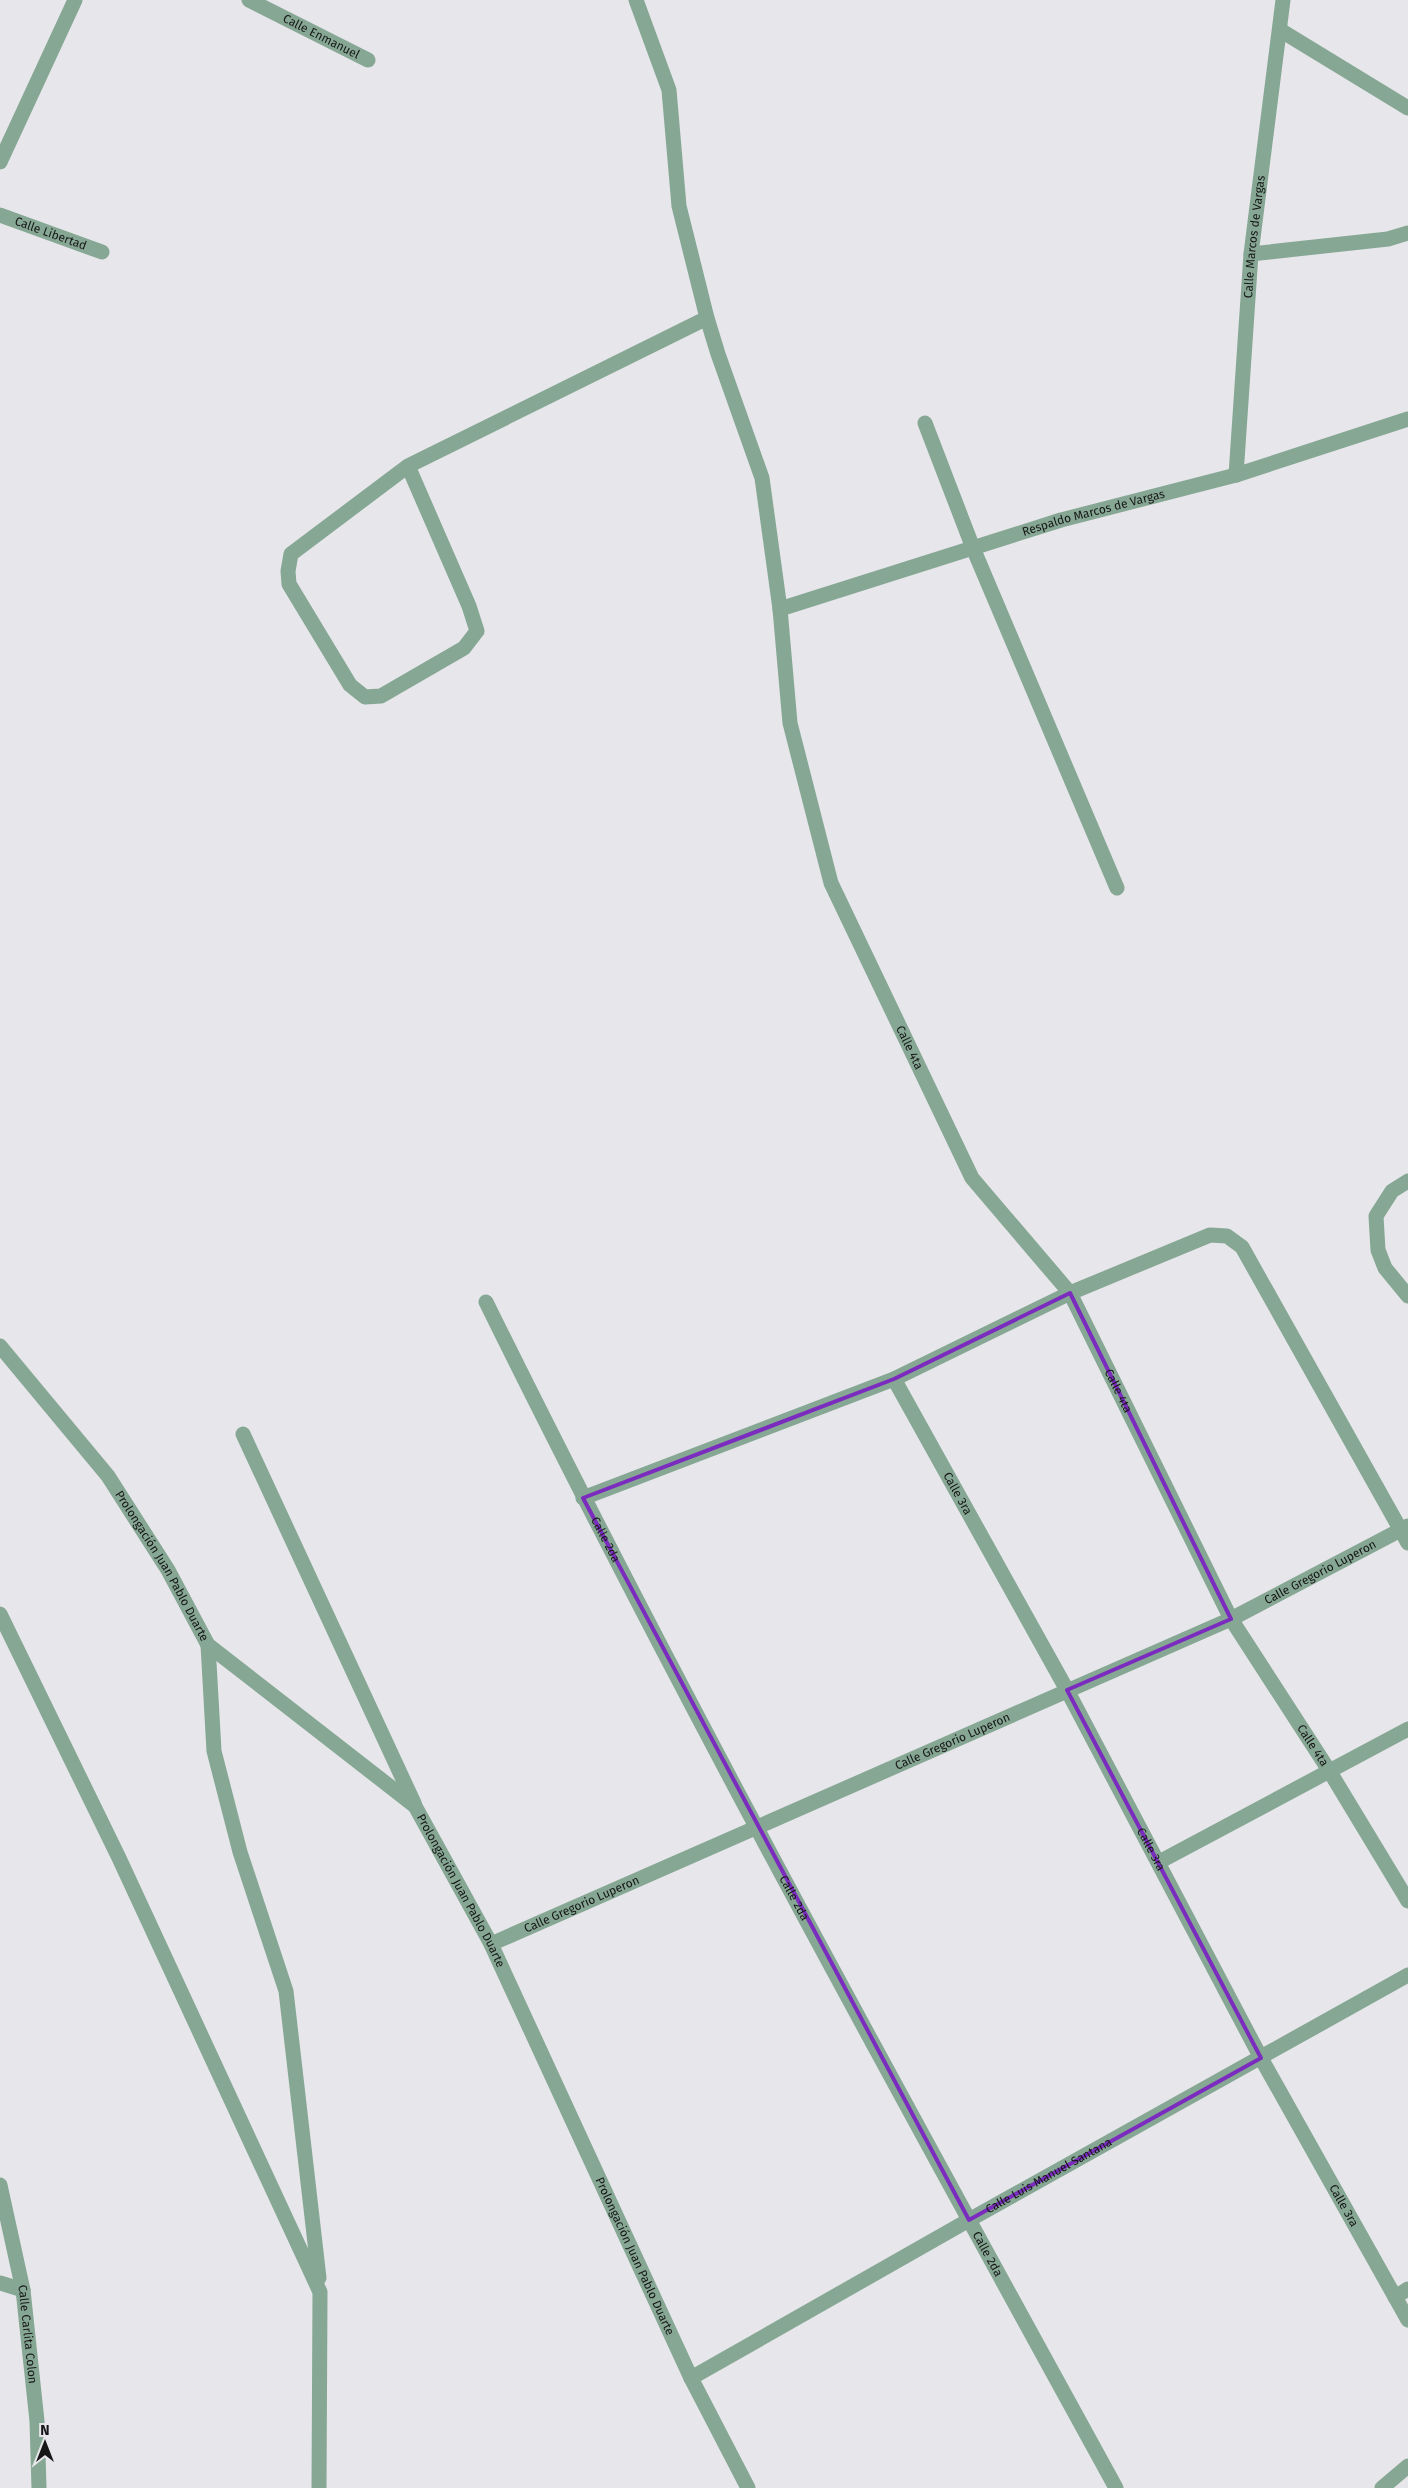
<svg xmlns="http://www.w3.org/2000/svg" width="1408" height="2488" font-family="'Fira Sans',sans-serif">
	<rect width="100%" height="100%" fill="#e6e6eb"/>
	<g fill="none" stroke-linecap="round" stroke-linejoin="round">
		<g stroke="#86a793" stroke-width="15">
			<path id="s1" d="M 249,0 L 368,60"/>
			<path id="s2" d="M 636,0 L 669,90 L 679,206 L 707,318 L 718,354 L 762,478 L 780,609 L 790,723 L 831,883 L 972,1178 L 1070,1293 L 1231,1619 L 1330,1772 L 1408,1901"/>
			<polyline points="1280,30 1408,108"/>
			<polyline points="0,162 75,0"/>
			<path id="s3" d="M 0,215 L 102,252"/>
			<polyline points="1251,254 1388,239 1408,233"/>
			<polyline points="925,423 973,548 1117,888"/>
			<polyline points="408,466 469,606 477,631 464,648 381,696 365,697 350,685 289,584 288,571 291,554 408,466 707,318"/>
			<path id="s4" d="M 1236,475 L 1251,254 L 1283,0"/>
			<path id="s5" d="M 780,609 L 1061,520 L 1236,475 L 1408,419"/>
			<polyline points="1408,1181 1392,1191 1376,1216 1378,1250 1385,1268 1408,1296"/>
			<path id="s6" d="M 486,1302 C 684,1704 901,2096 1116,2488"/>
			<path id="s7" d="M 0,1346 L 108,1476 L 168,1570 L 208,1645 L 415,1806 L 491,1944 L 691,2378 L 748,2488"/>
			<path id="s8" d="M 894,1379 L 1067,1690 L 1261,2058 L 1408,2320"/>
			<polyline points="243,1434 414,1803"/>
			<polyline points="583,1498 894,1379 1070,1293 1210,1235 1227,1236 1242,1247 1408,1543"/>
			<polyline points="0,1614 119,1858 320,2292 319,2488"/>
			<polyline points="208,1645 214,1751 240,1852 286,1991 319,2278"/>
			<polyline points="1159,1862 1408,1729"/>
			<path id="s9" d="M 491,1944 L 1231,1619 L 1408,1526"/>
			<path id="s10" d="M 0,2185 L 23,2290 L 37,2421 L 39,2488"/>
			<polyline points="0,2283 23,2290"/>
			<polyline points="1395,2297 1408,2289"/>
			<path id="s11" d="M 691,2378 L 969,2220 L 1408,1975"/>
			<polyline points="1382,2488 1408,2466"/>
		</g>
	</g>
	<path fill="none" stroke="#7b2cbf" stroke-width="4" stroke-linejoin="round" d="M 1070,1293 L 1231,1619 L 1067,1690 L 1261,2058 L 969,2220 L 583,1498 L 894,1379 Z"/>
	<g text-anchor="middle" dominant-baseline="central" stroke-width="5" stroke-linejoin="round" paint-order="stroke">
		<g font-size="12" fill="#161617" stroke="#e6e6eb">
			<text stroke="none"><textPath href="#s1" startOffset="81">Calle Enmanuel</textPath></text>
			<text stroke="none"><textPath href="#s3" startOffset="54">Calle Libertad</textPath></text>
			<text stroke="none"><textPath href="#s4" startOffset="239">Calle Marcos de Vargas</textPath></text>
			<text stroke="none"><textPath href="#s5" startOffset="328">Respaldo Marcos de Vargas</textPath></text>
			<text stroke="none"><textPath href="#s2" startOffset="1091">Calle 4ta</textPath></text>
			<text stroke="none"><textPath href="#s2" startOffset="1496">Calle 4ta</textPath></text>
			<text stroke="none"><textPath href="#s8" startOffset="131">Calle 3ra</textPath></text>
			<text stroke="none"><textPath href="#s6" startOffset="266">Calle 2da</textPath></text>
			<text stroke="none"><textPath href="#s7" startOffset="274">Prolongación Juan Pablo Duarte</textPath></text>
			<text stroke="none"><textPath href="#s9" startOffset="909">Calle Gregorio Luperon</textPath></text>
			<text stroke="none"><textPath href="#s9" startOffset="504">Calle Gregorio Luperon</textPath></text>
			<text stroke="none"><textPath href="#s2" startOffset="1901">Calle 4ta</textPath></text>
			<text stroke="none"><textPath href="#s8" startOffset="536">Calle 3ra</textPath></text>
			<text stroke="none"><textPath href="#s7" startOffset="724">Prolongación Juan Pablo Duarte</textPath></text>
			<text stroke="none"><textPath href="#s6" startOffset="671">Calle 2da</textPath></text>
			<text stroke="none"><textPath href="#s9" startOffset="99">Calle Gregorio Luperon</textPath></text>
			<text stroke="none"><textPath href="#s11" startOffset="411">Calle Luis Manuel Santana</textPath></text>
			<text stroke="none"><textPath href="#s8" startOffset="941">Calle 3ra</textPath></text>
			<text stroke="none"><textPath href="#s6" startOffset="1076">Calle 2da</textPath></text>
			<text stroke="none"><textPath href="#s7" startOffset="1129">Prolongación Juan Pablo Duarte</textPath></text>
			<text stroke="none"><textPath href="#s10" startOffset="152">Calle Carlita Colon</textPath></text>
		</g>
	</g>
	<g transform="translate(45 2443)" stroke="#e6e6eb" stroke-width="4" paint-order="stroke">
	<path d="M0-4L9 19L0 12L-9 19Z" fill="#161617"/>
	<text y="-8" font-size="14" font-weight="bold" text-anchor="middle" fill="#161617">N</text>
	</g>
</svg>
